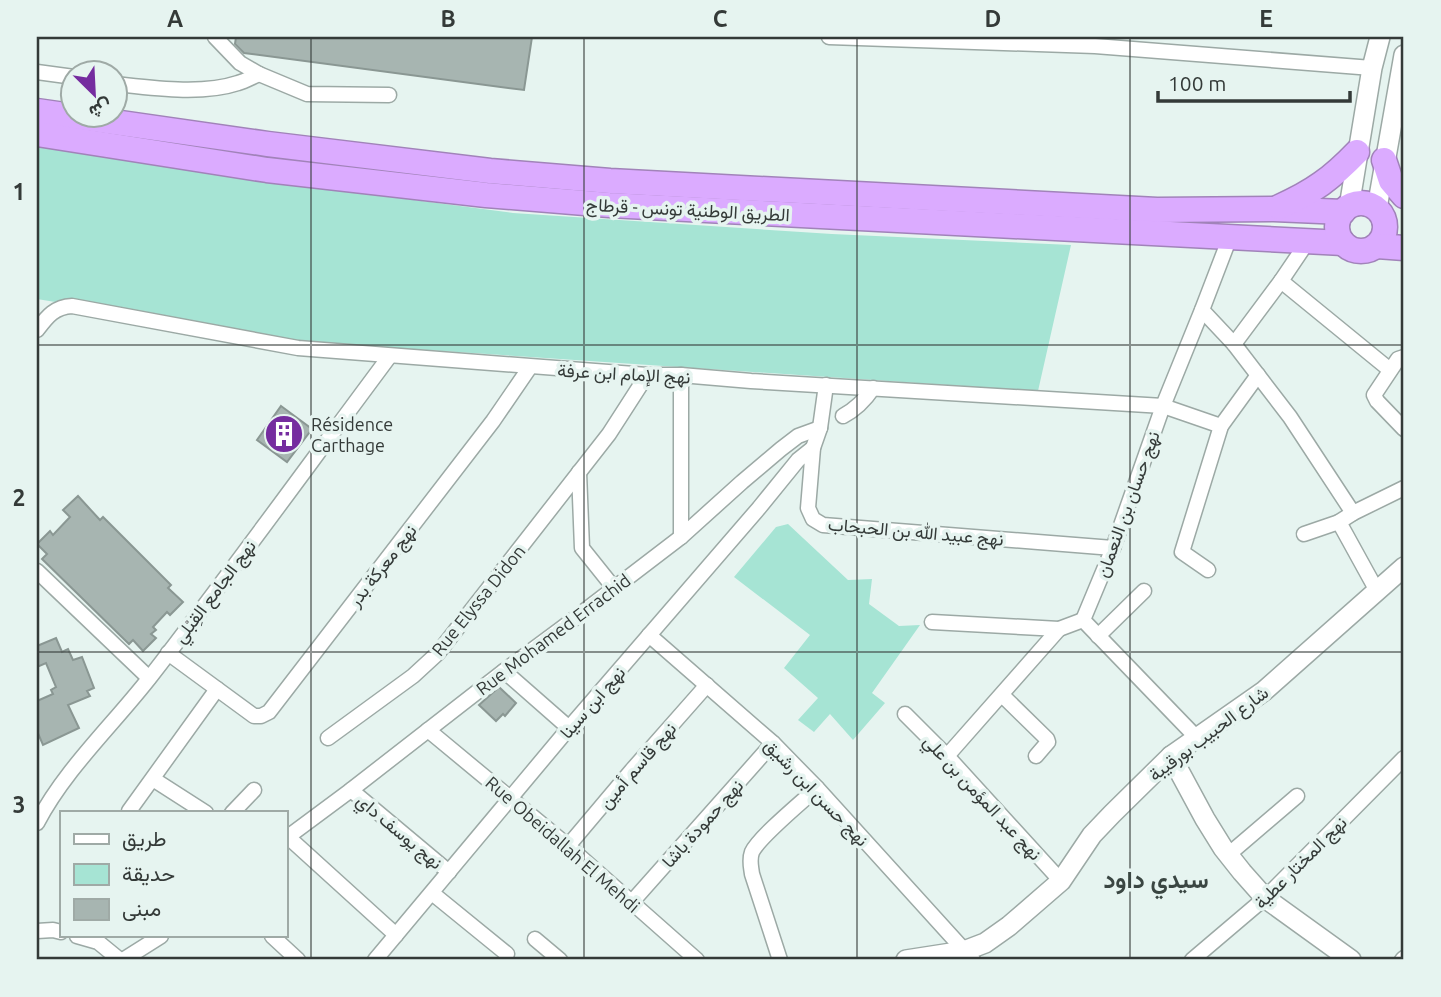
<svg xmlns="http://www.w3.org/2000/svg" width="1441" height="997" font-family="Ubuntu,Vazirmatn,sans-serif">
	<rect width="100%" height="100%" fill="#e6f4f0"/>
	<g fill="#a6e4d4">
		<polygon points="37,146 268,181 513,213 832,234 1071,245 1038,391 292,341 37,299"/>
		<polygon points="788,524 848,580 872,579 869,604 899,626 920,625 872,693 885,703 853,740 830,714 814,732 798,720 818,698 784,668 810,635 734,577 776,527"/>
	</g>
	<g fill="#a7b5b1" stroke="#8a9793" stroke-width="2">
		<polygon points="236,37 532,37 524,90 244,53 235,44"/>
		<polygon points="281,406 312,429 287,462 257,440"/>
		<polygon points="78,496 100,520 103,517 171,585 168,588 183,602 170,615 167,612 153,627 156,630 151,634 156,638 143,651 133,640 129,644 42,559 47,554 37,544 50,531 53,535 70,517 63,510"/>
		<polygon points="56,638 62,652 68,649 73,660 82,657 94,688 87,691 90,696 68,705 79,728 43,745 37,731 37,701 53,694 51,690 56,687 46,663 37,667 37,646"/>
		<polygon points="499,687 516,703 505,716 503,714 496,721 479,705"/>
	</g>
	<g fill="none" stroke-linecap="round" stroke-linejoin="round">
		<g stroke="#9ca9a5" stroke-width="17">
			<g id="street">
				<polyline points="215,37 240,63 259,74 307,94 389,95"/>
				<polyline points="829,37 1095,46 1372,68"/>
				<polyline points="37,72 74,77"/>
				<path d="M 116,84 C 153,88 202,95 238,83 C 245,81 252,77 259,74"/>
				<polyline points="1281,281 1390,370"/>
				<polyline points="1202,310 1234,344 1290,417 1353,513 1339,522 1377,591"/>
				<path d="M 37,330 C 47,317 54,307 72,306 L 298,348 L 647,375 L 681,375 L 751,381 L 1163,406 L 1221,426"/>
				<polyline points="1234,344 1281,281 1308,241"/>
				<polyline points="1404,357 1398,359 1374,395 1377,401 1404,429"/>
				<polyline points="826,385 820,428 813,448 808,508 813,519 823,525 1113,548"/>
				<path d="M 843,416 C 856,409 865,400 873,388"/>
				<polyline points="579,472 582,548 614,588"/>
				<polyline points="1353,513 1404,488"/>
				<polyline points="1304,534 1339,522"/>
				<polyline points="681,537 681,375"/>
				<polyline points="1208,570 1182,552 1221,426 1258,375"/>
				<polyline points="37,571 149,678"/>
				<polyline points="932,622 1059,629 1083,620"/>
				<polyline points="649,635 773,743 817,788 973,960"/>
				<polyline points="1098,636 1144,591"/>
				<polyline points="168,653 254,716 261,716 269,712 493,421 530,367"/>
				<polyline points="504,671 569,728"/>
				<polyline points="1002,695 1047,739 1048,742 1036,756"/>
				<polyline points="905,714 947,756 1061,881"/>
				<polyline points="428,730 568,846 697,960"/>
				<polyline points="1196,737 1083,620 1113,548 1163,406 1202,310 1230,237"/>
				<polyline points="328,738 413,676 438,653 609,434 647,375"/>
				<polyline points="947,756 1059,629"/>
				<polyline points="153,779 206,813"/>
				<polyline points="351,790 449,872"/>
				<polyline points="129,811 217,689"/>
				<polyline points="232,813 254,790"/>
				<path d="M 37,823 C 66,768 113,725 151,676 C 232,571 310,463 389,357"/>
				<polyline points="288,837 396,935"/>
				<polyline points="285,839 351,790 504,671 562,628 681,537 742,482 781,449 798,436 820,428"/>
				<polyline points="568,846 632,770 707,685"/>
				<polyline points="1228,855 1297,796"/>
				<polyline points="432,893 507,954"/>
				<polyline points="631,903 773,743"/>
				<polyline points="37,931 53,930 61,932"/>
				<polyline points="77,936 98,942 120,960"/>
				<polyline points="272,936 298,960"/>
				<polyline points="535,939 560,960"/>
				<polyline points="123,960 161,936"/>
				<polyline points="375,960 569,728 759,508 798,460 813,448"/>
				<path d="M 780,960 L 752,874 C 751,866 749,860 752,852 C 759,837 803,801 817,788"/>
				<polyline points="1192,960 1265,898 1404,758"/>
				<polyline points="1402,960 1404,958"/>
			</g>
		</g>
		<g stroke="#9ca9a5" stroke-width="22">
			<g id="secondary">
				<polyline points="1349,207 1372,68 1380,37"/>
				<polyline points="1377,208 1404,55"/>
				<polyline points="1171,756 1205,819 1223,848 1242,872 1265,898 1351,960"/>
				<polyline points="906,960 964,951 985,943 1009,926 1061,881 1092,835 1112,814 1171,756 1264,691 1404,567"/>
			</g>
		</g>
		<g stroke="#a183b9" stroke-width="27">
			<g id="highway">
				<polyline points="37,111 268,144 490,171 610,181 1157,210 1274,209 1343,212"/>
				<polyline points="37,134 267,170 486,195 609,205 1343,243"/>
				<polyline points="1384,160 1391,181 1404,196"/>
				<circle cx="1361" cy="227" r="24"/>
				<path d="M 1279,207 C 1313,192 1332,178 1357,152"/>
				<polyline points="1377,246 1404,248"/>
			</g>
		</g>
		<use href="#street" stroke="#fff" stroke-width="14"/>
		<use href="#secondary" stroke="#fff" stroke-width="19"/>
		<use href="#highway" stroke="#dbabff" stroke-width="24"/>
	</g>
	<path fill="none" stroke="#343a38" stroke-width="2" stroke-opacity="0.55" d="M 311,37 L 311,960M 584,37 L 584,960M 857,37 L 857,960M 1130,37 L 1130,960M 37,345 L 1404,345M 37,652 L 1404,652"/>
	<defs>
		<g id="building-disc" transform="scale(2.0125)"><circle r="9.5" fill="#752c9f" stroke="#e6f4f0"/><path d="M-4-6H4V6H1V3H-1V6H-4ZM-2.5-4.3h1.7v1.8h-1.7ZM.8-4.3h1.7v1.8H.8ZM-2.5-1h1.7V.8h-1.7ZM.8-1h1.7V.8H.8Z" fill="#fff"/></g>
	</defs>
	<g fill-rule="evenodd">
		<use href="#building-disc" x="284" y="434"/>
	</g>
	<g text-anchor="middle" dominant-baseline="central" stroke-width="7" stroke-linejoin="round" paint-order="stroke">
		<g font-size="18" fill="#343a38" stroke="#e6f4f0">
			<text transform="translate(688 209) rotate(3)">الطريق الوطنية تونس - قرطاج</text>
			<text transform="translate(624 373) rotate(3)">نهج الإمام ابن عرفة</text>
			<text transform="translate(1127 504) rotate(-70)">نهج حسان بن النعمان</text>
			<text transform="translate(916 531) rotate(5)">نهج عبيد الله بن الحبحاب</text>
			<text transform="translate(382 565) rotate(-52)">نهج معركة بدر</text>
			<text transform="translate(214 591) rotate(-53)">نهج الجامع القِبْلي</text>
			<text transform="translate(478 600) rotate(-51)">Rue Elyssa Didon</text>
			<text transform="translate(553 634) rotate(-37)">Rue Mohamed Errachid</text>
			<text transform="translate(592 702) rotate(-49)">نهج ابن سينا</text>
			<text transform="translate(1208 733) rotate(-37)">شارع الحبيب بورقيبة</text>
			<text transform="translate(637 765) rotate(-49)">نهج قاسم أمين</text>
			<text transform="translate(817 792) rotate(46)">نهج حسن ابن رشيق</text>
			<text transform="translate(983 797) rotate(47)">نهج عبد المؤمن بن علي</text>
			<text transform="translate(702 823) rotate(-48)">نهج حمودة باشا</text>
			<text transform="translate(400 831) rotate(40)">نهج يوسف داي</text>
			<text transform="translate(563 844) rotate(41)">Rue Obeidallah El Mehdi</text>
			<text transform="translate(1300 862) rotate(-45)">نهج المختار عطية</text>
		</g>
		<g font-size="18" fill="#343a38" stroke="#e6f4f0" text-anchor="start">
			<text x="311" y="424">Résidence<tspan x="311" dy="21">Carthage</tspan></text>
		</g>
		<g font-size="24" font-weight="bold" fill="#3a4642" stroke="#e6f4f0">
			<text x="1156" y="879">سيدي داود</text>
		</g>
	</g>
	<rect width="1441" height="997" fill="none" stroke="#e6f4f0" stroke-width="77"/>
	<rect x="60" y="811" width="228" height="126" fill="#e6f4f0" stroke="#9faaa6" stroke-width="2"/>
	<rect x="74" y="834" width="35" height="10" fill="#ffffff" stroke="#9faaa6" stroke-width="2"/>
	<text x="122" y="846" font-size="21" fill="#343a38">طريق</text>
	<rect x="74" y="864" width="35" height="21" fill="#a6e4d4" stroke="#9faaa6" stroke-width="2"/>
	<text x="122" y="881" font-size="21" fill="#343a38">حديقة</text>
	<rect x="74" y="899" width="35" height="21" fill="#a7b5b1" stroke="#9faaa6" stroke-width="2"/>
	<text x="122" y="916" font-size="21" fill="#343a38">مبنى</text>
	<g transform="translate(94 94) rotate(156)"><circle r="33" fill="#e6f4f0" stroke="#9faaa6" stroke-width="2"/>
	<path d="M0-5L12 26L0 18L-12 26Z" fill="#752c9f"/>
	<text y="-10" font-size="19" font-weight="bold" text-anchor="middle" fill="#343a38">ش</text>
	</g>
	<path d="M1158 91v10h192v-10" fill="none" stroke="#343a38" stroke-width="3.5"/>
	<text x="1168" y="91" font-size="21" fill="#343a38" stroke="#e6f4f0" stroke-width="5" paint-order="stroke">100 m</text>
	<rect x="38" y="38" width="1364" height="920" fill="none" stroke="#343a38" stroke-width="2.5"/>
	<g font-size="23" text-anchor="middle" font-weight="bold" fill="#343a38">
		<text x="175" y="27">A</text>
		<text x="448" y="27">B</text>
		<text x="720" y="27">C</text>
		<text x="993" y="27">D</text>
		<text x="1266" y="27">E</text>
		<text x="19" y="200">1</text>
		<text x="19" y="506">2</text>
		<text x="19" y="813">3</text>
	</g>
</svg>
